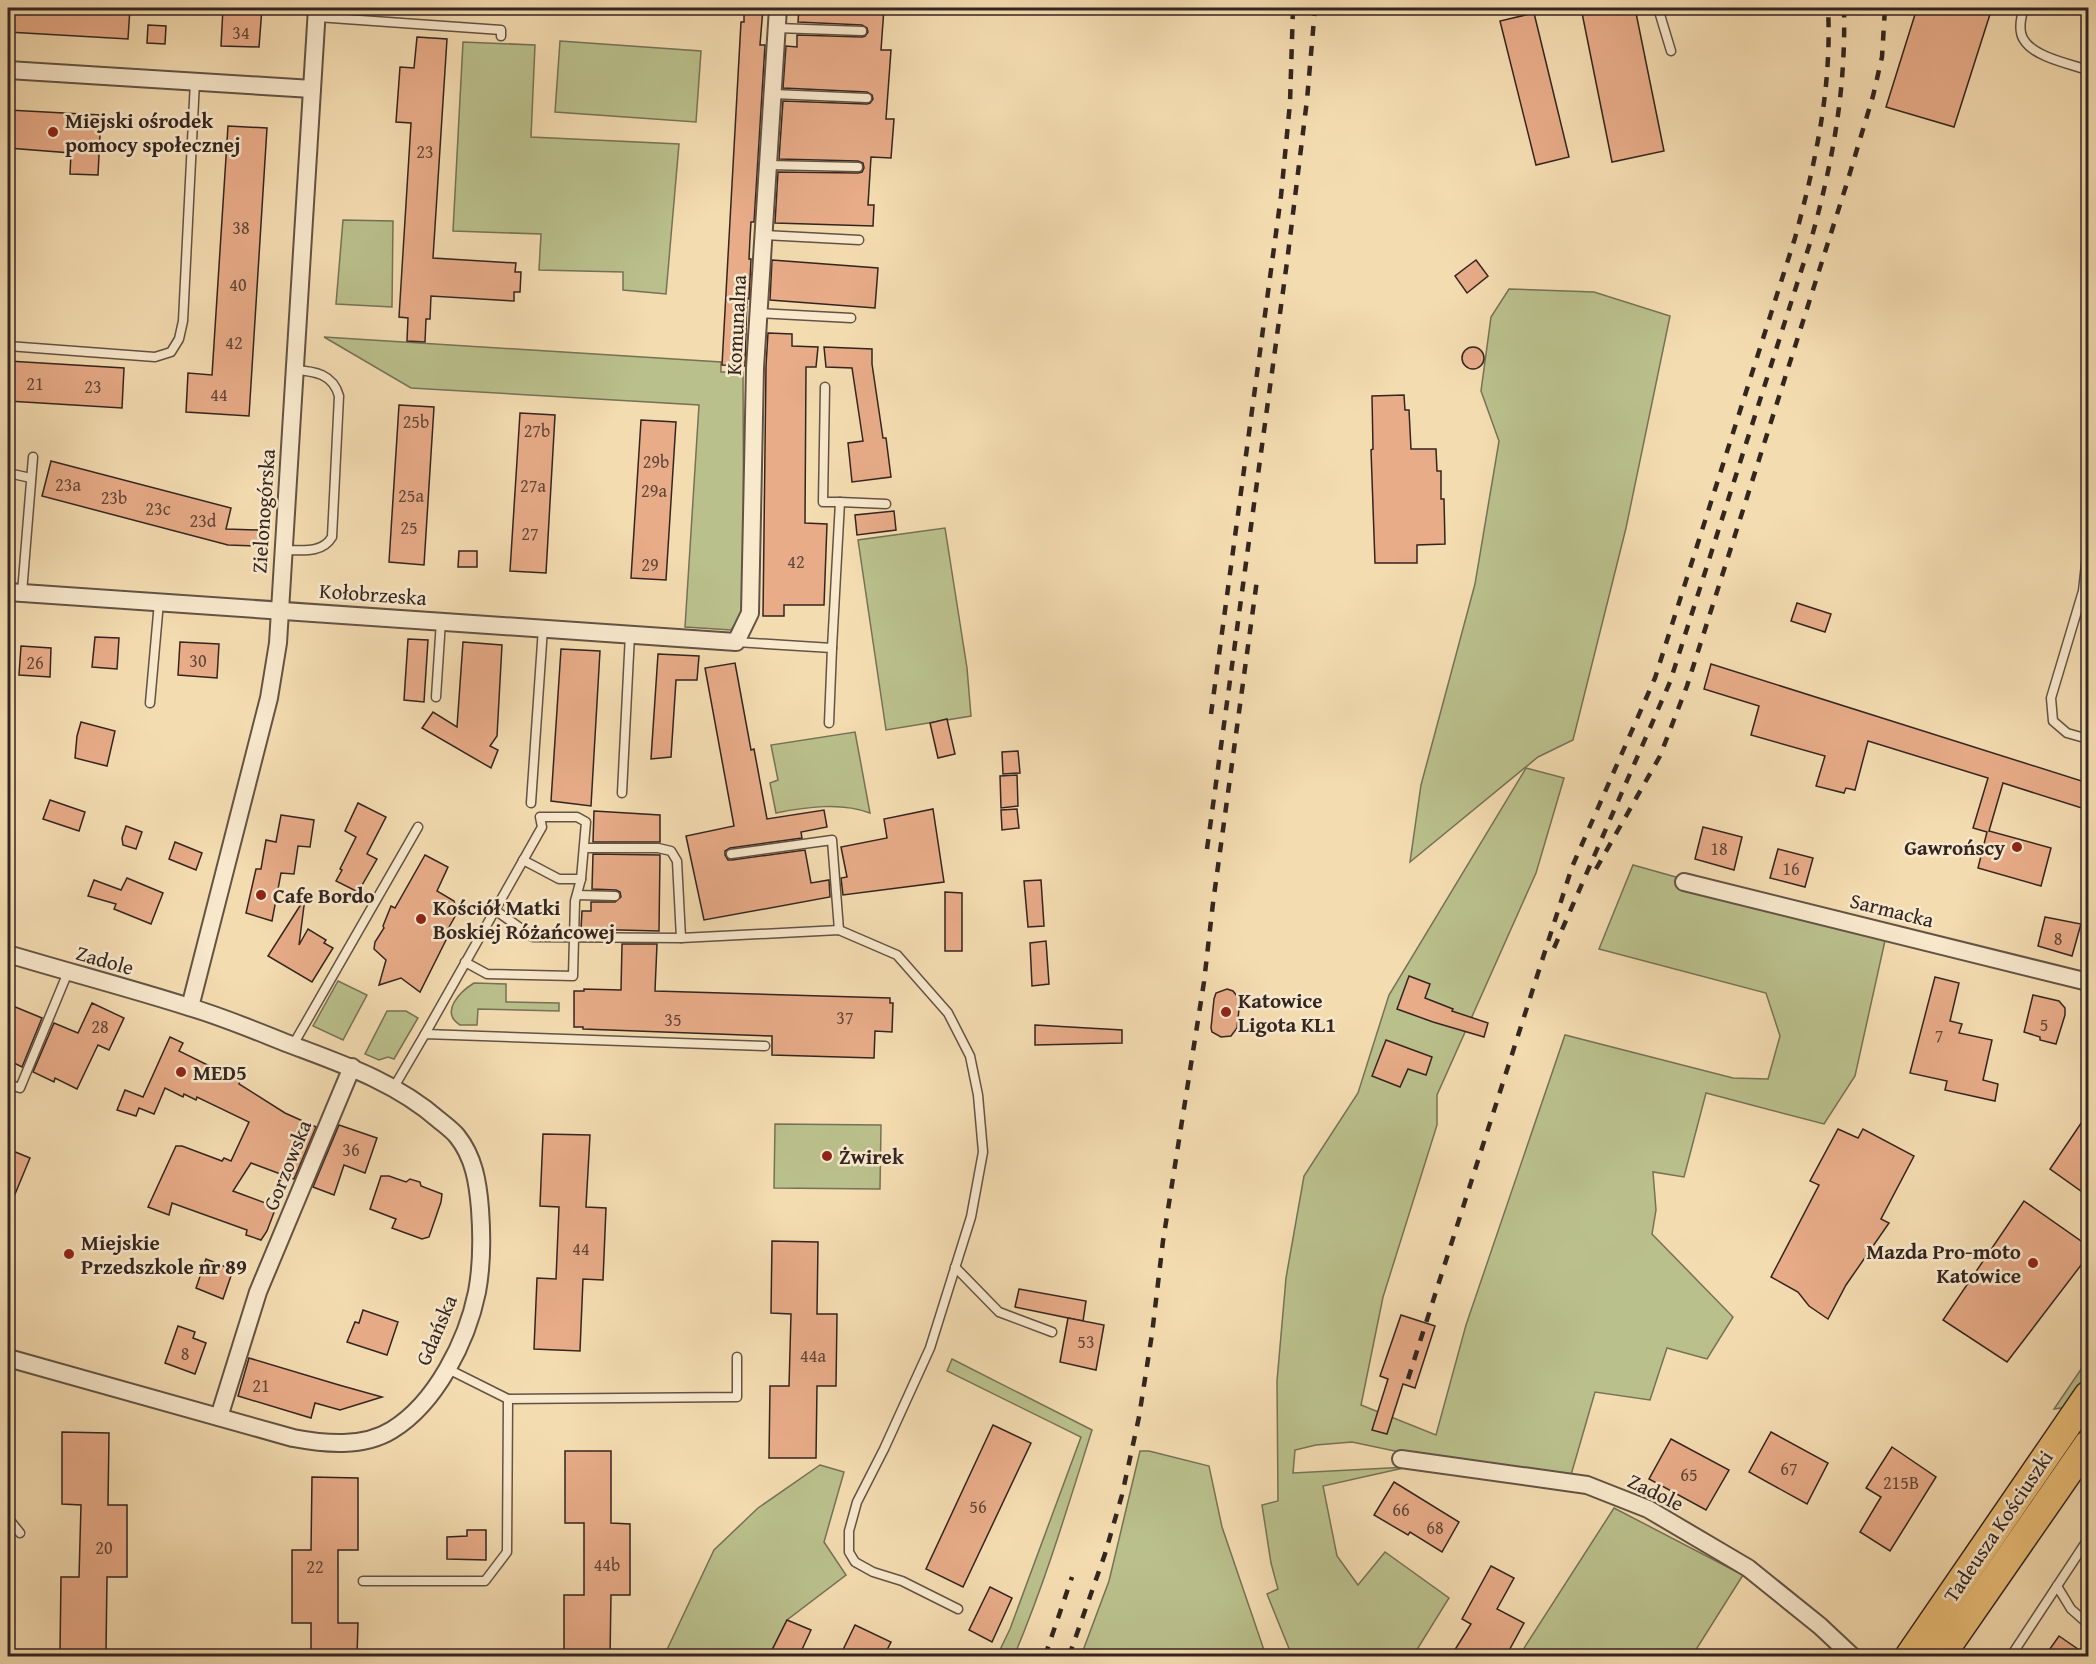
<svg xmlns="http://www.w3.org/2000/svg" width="2096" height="1664" font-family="'Gentium Book Plus',serif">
	<rect width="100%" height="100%" fill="#f4dcb1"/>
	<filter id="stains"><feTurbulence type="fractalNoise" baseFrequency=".00333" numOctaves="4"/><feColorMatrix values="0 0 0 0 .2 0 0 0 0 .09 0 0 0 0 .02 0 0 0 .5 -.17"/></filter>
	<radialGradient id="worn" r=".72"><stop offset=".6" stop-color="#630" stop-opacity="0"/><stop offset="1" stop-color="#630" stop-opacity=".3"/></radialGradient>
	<g fill="#bac08c" stroke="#767256" stroke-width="1.5">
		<polygon points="560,41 701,51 696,122 555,112"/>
		<polygon points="463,42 535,45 531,137 679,144 666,294 623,290 623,272 539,270 541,234 453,231"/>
		<polygon points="343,220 393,221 392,307 336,304"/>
		<polygon points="1509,289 1594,292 1670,316 1626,528 1573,740 1538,757 1410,862 1421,785 1475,584 1499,441 1481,391 1491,317"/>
		<polygon points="324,337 721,362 721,372 743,372 744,611 731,630 685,627 699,405 411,388"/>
		<polygon points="945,528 967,668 971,716 886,730 858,540"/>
		<path d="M 855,732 L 870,813 C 841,802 806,807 776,813 L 770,783 L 778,780 L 771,745 Z"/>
		<polygon points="1526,768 1564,778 1536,873 1437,1095 1437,1125 1383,1297 1361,1405 1436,1435 1466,1325 1565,1035 1733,1078 1768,1079 1780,1036 1766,993 1599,949 1633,865 1886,936 1855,1076 1824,1124 1706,1093 1684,1177 1653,1172 1656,1210 1652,1234 1733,1317 1707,1359 1667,1348 1650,1400 1595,1392 1571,1475 1409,1454 1352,1442 1316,1445 1295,1450 1293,1473 1408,1467 1323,1486 1337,1556 1358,1585 1385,1552 1449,1598 1413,1656 1292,1656 1267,1594 1278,1589 1271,1563 1262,1505 1278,1501 1277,1381 1286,1278 1304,1176 1358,1093 1389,995"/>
		<polygon points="338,981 367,995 343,1040 313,1026"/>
		<path d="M 474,983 L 506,984 L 506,1002 L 559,1003 L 559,1011 L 478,1009 L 477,1025 L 460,1025 C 439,1012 461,991 474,983 Z"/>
		<polygon points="387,1011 406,1011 418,1018 394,1059 388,1057 379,1060 365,1054"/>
		<polygon points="775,1124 881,1125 880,1189 774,1188"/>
		<path d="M 952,1359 L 1092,1430 C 1068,1506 1045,1583 1014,1656 L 997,1656 L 1010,1629 L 1081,1437 L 947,1371 Z"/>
		<polygon points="2088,1359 2088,1377 2068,1407 2054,1409"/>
		<polygon points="1140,1451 1149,1451 1209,1466 1222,1527 1266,1656 1081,1656 1109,1581"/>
		<polygon points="820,1465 844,1472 824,1542 846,1575 787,1620 769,1656 664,1656 714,1550 758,1508"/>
		<polygon points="1614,1508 1743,1575 1692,1656 1519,1656"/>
	</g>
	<g fill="#e8ac88" stroke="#332520" stroke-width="1.5">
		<polygon points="8,8 130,8 128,39 8,32"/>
		<polygon points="223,8 262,8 259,47 221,46"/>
		<polygon points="744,8 763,8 760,45 765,45 754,222 751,222 750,238 749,259 751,259 749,299 747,298 745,366 722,365 741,22 744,22"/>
		<polygon points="799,8 884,8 881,50 891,50 886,119 894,119 891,158 871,157 868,205 874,205 873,226 775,223 778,172 858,173 862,172 864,168 863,163 858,161 779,159 783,101 867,104 870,103 873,99 872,95 867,92 783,88 786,46 797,47 797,35 862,37 865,36 868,32 867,28 862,25 798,22"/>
		<polygon points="1581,8 1635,8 1664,151 1612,162"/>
		<polygon points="1917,8 1992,8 1954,127 1886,107"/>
		<polygon points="1534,13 1569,157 1536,165 1500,21"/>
		<polygon points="148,25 166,26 165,44 147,43"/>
		<polygon points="417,37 447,39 433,258 516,263 515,272 521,272 520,292 514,292 514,301 431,296 430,319 426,319 425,342 407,341 408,318 399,317 411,123 396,122 400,67 414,68"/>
		<polygon points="8,110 101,115 98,175 70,174 71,153 8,148"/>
		<polygon points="228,126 267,128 249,416 186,412 188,373 212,375"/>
		<polygon points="772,260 878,268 875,308 770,300"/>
		<polygon points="1476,260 1488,276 1467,293 1455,276"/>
		<polygon points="768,333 792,334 792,346 818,347 816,367 806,367 805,523 827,524 824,605 784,605 784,616 763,616 766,366"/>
		<circle cx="1473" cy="358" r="11"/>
		<polygon points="824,347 872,349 872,364 883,438 886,438 891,477 852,482 848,443 863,441 852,368 826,367"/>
		<polygon points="8,361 124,368 122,408 8,401"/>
		<polygon points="1404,395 1405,410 1409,410 1411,449 1436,449 1437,471 1441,471 1441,499 1444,499 1445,544 1417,545 1417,563 1375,563 1371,450 1373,449 1372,396"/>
		<polygon points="399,405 434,407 424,565 389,562"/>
		<polygon points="520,413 555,415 546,573 510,571"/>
		<polygon points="641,420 676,422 666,580 631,578"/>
		<polygon points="51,461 231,508 226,529 260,530 259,546 228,545 42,496"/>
		<polygon points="894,511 896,530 857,535 855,515"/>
		<polygon points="459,551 477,551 477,567 458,567"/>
		<polygon points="1797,603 1831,614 1825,632 1791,621"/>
		<polygon points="95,637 119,638 117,669 92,667"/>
		<polygon points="408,639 428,640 424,702 404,700"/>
		<polygon points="180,642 219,644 217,678 178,675"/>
		<polygon points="463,642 502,645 497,736 490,746 498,750 491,768 422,728 433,712 457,727"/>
		<polygon points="21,646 51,648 50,677 19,675"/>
		<polygon points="561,649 600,651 591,806 551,801"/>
		<polygon points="658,654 699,656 697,680 676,680 671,757 651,759"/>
		<polygon points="735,663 751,750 754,749 767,819 824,810 827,827 801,832 802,838 730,848 725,851 725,855 728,860 732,860 805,850 811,883 829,880 830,897 704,920 686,836 734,826 705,668"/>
		<polygon points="1711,664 2088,783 2088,810 2003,783 1989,831 2051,848 2041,886 1978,868 1987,832 1973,828 1988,778 1868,741 1855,790 1846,788 1844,793 1816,786 1825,756 1751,735 1759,706 1704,689"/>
		<polygon points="947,719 955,754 938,758 930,723"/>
		<polygon points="81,722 115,731 107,766 75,758 77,736"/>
		<polygon points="1018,751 1020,773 1003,774 1002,752"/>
		<polygon points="1017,775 1018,806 1001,808 1000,776"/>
		<polygon points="50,800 85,812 79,831 43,819"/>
		<polygon points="358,803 386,817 367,854 377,859 358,892 336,881 342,870 340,869 356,837 345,831"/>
		<polygon points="933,809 944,882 843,895 841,878 847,877 841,847 887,838 884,819"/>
		<polygon points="1017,809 1019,828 1002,830 1001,810"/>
		<polygon points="594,811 660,815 660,842 593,842"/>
		<polygon points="281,815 314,820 310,847 298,846 294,874 281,873 272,921 246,913 256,869 261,869 266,840 276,842"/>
		<polygon points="126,826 142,832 136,849 123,845 122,838"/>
		<polygon points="1703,827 1742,837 1734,870 1695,859"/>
		<polygon points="175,842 202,853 196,870 169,859"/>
		<polygon points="1778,849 1813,858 1805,887 1770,878"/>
		<polygon points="593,854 660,855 659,931 581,929 582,911 591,911 591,902 615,902 621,897 620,892 616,890 592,889"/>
		<polygon points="425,855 448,867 437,891 454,901 457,913 444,936 447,938 420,992 401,978 379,985 386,960 374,949 375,942 384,928 383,926 391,906 395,908"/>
		<polygon points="127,878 163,893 151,924 114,909 116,904 88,896 94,880 121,890"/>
		<polygon points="1041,880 1044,926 1028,927 1024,881"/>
		<polygon points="945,892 962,893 962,951 945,951"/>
		<polygon points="305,898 299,945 308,929 326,940 324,943 333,948 312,982 268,956"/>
		<polygon points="2045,917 2081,924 2072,956 2038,946"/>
		<polygon points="1046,941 1049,984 1032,986 1030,943"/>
		<polygon points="622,944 657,944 655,991 890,998 890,1003 893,1003 892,1032 875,1031 874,1058 772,1055 772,1036 583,1029 583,1027 574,1027 574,991 584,991 584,989 621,990"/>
		<polygon points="1409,976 1430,984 1425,998 1453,1009 1452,1011 1488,1023 1484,1037 1433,1022 1397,1009"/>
		<polygon points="1935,977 1959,983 1950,1021 1962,1024 1959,1033 1992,1040 1983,1080 1998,1084 1995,1101 1945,1090 1947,1081 1910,1073"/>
		<polygon points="1227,989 1233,991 1240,1000 1237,1028 1231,1036 1221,1037 1212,1032 1211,1028 1214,999 1216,993"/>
		<polygon points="2033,995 2059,1001 2065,1008 2065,1015 2056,1044 2040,1040 2040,1037 2024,1032"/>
		<polygon points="92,1003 124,1018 109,1050 98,1045 97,1047 77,1089 55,1078 54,1082 33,1072 54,1023 78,1033"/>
		<polygon points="8,1004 42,1018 22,1067 8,1060"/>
		<polygon points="1035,1025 1122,1030 1122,1043 1035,1045"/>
		<polygon points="170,1037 183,1043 179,1051 240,1081 239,1084 285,1113 316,1127 294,1179 251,1163 233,1191 276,1207 267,1231 261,1240 246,1235 247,1230 172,1203 169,1215 148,1207 176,1146 182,1146 222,1161 224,1158 231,1161 249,1122 197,1097 196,1100 184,1094 183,1097 165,1088 154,1114 139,1108 136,1116 117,1110 125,1090 143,1097"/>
		<polygon points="1386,1040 1432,1057 1426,1075 1408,1069 1400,1087 1372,1076"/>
		<polygon points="2088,1113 2088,1196 2050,1169"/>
		<polygon points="339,1125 377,1138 365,1173 344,1165 334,1195 313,1187"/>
		<polygon points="1838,1129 1858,1138 1863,1129 1914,1156 1881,1219 1889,1223 1846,1285 1828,1319 1809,1306 1798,1292 1771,1277 1819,1185 1810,1181"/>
		<polygon points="543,1134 590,1135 586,1207 606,1208 603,1280 583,1279 580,1351 534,1349 537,1278 556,1279 559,1207 540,1206"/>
		<polygon points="8,1149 30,1158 8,1211"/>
		<polygon points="381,1176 389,1176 406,1182 410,1179 420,1182 421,1186 442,1194 441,1202 429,1237 422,1239 392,1228 396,1219 370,1209"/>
		<polygon points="2024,1201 2088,1246 2088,1256 2007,1362 1943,1320"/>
		<polygon points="772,1241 818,1242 817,1314 837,1314 836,1386 817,1386 816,1458 769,1458 770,1386 789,1386 791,1314 771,1313"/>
		<polygon points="206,1259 233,1270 223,1299 196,1288"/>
		<polygon points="1019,1289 1086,1301 1083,1321 1015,1307"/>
		<polygon points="363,1310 398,1322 387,1355 347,1342 355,1322 359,1323"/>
		<polygon points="1401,1315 1435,1326 1415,1388 1403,1384 1387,1434 1372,1430 1388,1379 1380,1376"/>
		<polygon points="1068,1318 1104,1325 1096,1370 1060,1362"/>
		<polygon points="178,1326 195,1332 193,1338 206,1343 195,1374 165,1363"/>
		<polygon points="249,1358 339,1385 382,1397 340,1410 315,1403 311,1418 238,1396"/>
		<polygon points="993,1425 1031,1443 963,1587 926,1569"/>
		<polygon points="62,1432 109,1433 108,1505 127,1505 127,1577 107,1577 106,1653 60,1653 61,1577 79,1577 81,1505 62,1504"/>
		<polygon points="1771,1432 1828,1463 1807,1504 1749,1472"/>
		<polygon points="1671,1439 1729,1470 1706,1510 1649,1479"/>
		<polygon points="1892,1447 1936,1477 1890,1551 1860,1532 1881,1497 1866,1488"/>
		<polygon points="565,1451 611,1451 611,1523 630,1524 630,1595 611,1595 610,1656 564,1656 564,1595 584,1595 584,1523 565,1523"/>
		<polygon points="312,1477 358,1478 358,1550 338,1550 338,1623 358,1623 357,1656 311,1656 311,1623 292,1623 292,1550 311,1550"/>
		<polygon points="1394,1482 1459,1522 1442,1552 1410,1532 1408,1535 1374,1515"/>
		<polygon points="467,1530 486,1530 486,1560 447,1559 447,1537 467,1536"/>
		<polygon points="1491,1566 1514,1578 1497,1609 1524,1623 1506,1656 1451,1656 1471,1624 1462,1619"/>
		<polygon points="990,1587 1012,1598 992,1642 969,1630"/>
		<polygon points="787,1620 811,1630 799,1656 769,1656"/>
		<polygon points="855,1625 891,1642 884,1656 840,1656"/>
		<polygon points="2059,1636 2088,1656 2045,1656"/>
	</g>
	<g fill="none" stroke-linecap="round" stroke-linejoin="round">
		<g stroke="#635344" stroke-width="11">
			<g id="service">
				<polyline points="1658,8 1671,51"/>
				<path d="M 2024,8 C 2021,17 2018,31 2024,40 C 2034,57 2070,64 2088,70"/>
				<polyline points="317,17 501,30 501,36"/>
				<polyline points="777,28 862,31"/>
				<polyline points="773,94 867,98"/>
				<polyline points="768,165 858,167"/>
				<polyline points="764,235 859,240"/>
				<polyline points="759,313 851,318"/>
				<polyline points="8,346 155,357 171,352 179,339 183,321 195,81"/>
				<polyline points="8,473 31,478"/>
				<polyline points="840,502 886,504"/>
				<polyline points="2088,546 2083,591 2051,698 2053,721 2067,733 2088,739"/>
				<path d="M 285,550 C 301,550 322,554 332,537 L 339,396 C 333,374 315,371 294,370"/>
				<polyline points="22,593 33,457"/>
				<polyline points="736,642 832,648 840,502 823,502 825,387"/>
				<polyline points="436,697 441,621"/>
				<polyline points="150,703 159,602"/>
				<polyline points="829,723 832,648"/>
				<polyline points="622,793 630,634"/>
				<polyline points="531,803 543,628"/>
				<polyline points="585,848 658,848 671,851 677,861 681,938"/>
				<polyline points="731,854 832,840 839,930"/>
				<polyline points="523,860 559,879 581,879"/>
				<polyline points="577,895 615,896"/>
				<polyline points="495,910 533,937 681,938 839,930 897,955 948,1013 970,1056 978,1095 983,1152 971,1217 930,1348 884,1449 857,1502 849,1531 849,1552 855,1562 873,1572 902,1581 958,1609"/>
				<polyline points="425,1034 542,827 540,817 577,817 586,822 581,879 575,901 573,976 487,974 465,962"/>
				<polyline points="293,1045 418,827"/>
				<polyline points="8,1084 20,1088 68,972"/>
				<polyline points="394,1087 425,1034 765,1046"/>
				<polyline points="955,1267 999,1312 1052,1332"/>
				<polyline points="448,1369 508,1399 737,1397 737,1357"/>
				<polyline points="8,1518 20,1533"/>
				<polyline points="363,1581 485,1581 507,1552 508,1399"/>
				<polyline points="2057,1586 2071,1609 2088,1624"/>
				<polyline points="2011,1656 2088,1539"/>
			</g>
		</g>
		<g stroke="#635344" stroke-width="20">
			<g id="minor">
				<polyline points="8,70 312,89"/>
				<polyline points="8,592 736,642 750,613 755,368 778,8"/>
				<polyline points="1684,882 2088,982"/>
				<path d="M 8,954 C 68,972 129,988 189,1007 C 223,1017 256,1031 289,1044 C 342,1064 396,1082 439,1120 C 445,1125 452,1130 457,1136 C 474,1157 478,1183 480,1209 C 482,1236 482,1265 477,1292 C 467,1341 436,1403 392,1430 C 363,1448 325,1444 293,1438 L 8,1358"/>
				<polyline points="190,1007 269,698 278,643 317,8"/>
				<polyline points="219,1417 258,1292 352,1067"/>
				<polyline points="1401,1459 1587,1485 1648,1509 1748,1568 1820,1626 1852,1656"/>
			</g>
		</g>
		<g stroke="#332520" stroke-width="30">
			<g id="primary">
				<polyline points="1909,1656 2088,1395"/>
				<polyline points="1941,1656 2088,1444"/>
			</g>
		</g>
		<use href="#service" stroke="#f8e8cc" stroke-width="8"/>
		<use href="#minor" stroke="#f8e8cc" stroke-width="16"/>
		<use href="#primary" stroke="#eabe78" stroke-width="27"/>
		<g stroke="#332520" stroke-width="4.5" stroke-dasharray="10 10" stroke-linecap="butt">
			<polyline points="1211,714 1281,196 1290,103 1293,8"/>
			<polyline points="1207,849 1287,262 1307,100 1315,8"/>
			<polyline points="1596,869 1660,756 1687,686 1846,186 1873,96 1882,57 1885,8"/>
			<path d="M 1554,948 L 1670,682 L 1811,240 C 1833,161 1846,90 1844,8"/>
			<path d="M 1408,1379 L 1572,867 L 1655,678 L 1795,238 C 1816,160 1832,88 1828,8"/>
			<polyline points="1045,1656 1072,1577"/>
			<polyline points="1069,1656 1105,1554 1122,1495 1139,1417 1152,1334 1163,1241 1204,982 1213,903 1257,580"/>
		</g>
	</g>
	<g fill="#8f2418" stroke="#f8e8cc" stroke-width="2">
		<circle cx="53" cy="132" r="6"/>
		<circle cx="2017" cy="847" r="6"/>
		<circle cx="261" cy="895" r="6"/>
		<circle cx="421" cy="919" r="6"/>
		<circle cx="1226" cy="1012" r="6"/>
		<circle cx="181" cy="1072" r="6"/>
		<circle cx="827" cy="1156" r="6"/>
		<circle cx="69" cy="1254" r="6"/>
		<circle cx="2033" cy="1263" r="6"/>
	</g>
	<g text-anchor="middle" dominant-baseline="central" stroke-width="5" stroke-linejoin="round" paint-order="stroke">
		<g font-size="18" fill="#60473a">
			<text x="241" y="32">34</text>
			<text x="425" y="151">23</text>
			<text x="241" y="227">38</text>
			<text x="238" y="284">40</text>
			<text x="234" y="342">42</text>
			<text x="35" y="383">21</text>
			<text x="93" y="386">23</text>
			<text x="219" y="394">44</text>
			<text x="416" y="421">25b</text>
			<text x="537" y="430">27b</text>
			<text x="656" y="461">29b</text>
			<text x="68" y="484">23a</text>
			<text x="533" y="485">27a</text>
			<text x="654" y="490">29a</text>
			<text x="411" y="495">25a</text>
			<text x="114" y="497">23b</text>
			<text x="158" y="508">23c</text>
			<text x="203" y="520">23d</text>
			<text x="409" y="527">25</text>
			<text x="530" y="533">27</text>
			<text x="796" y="561">42</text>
			<text x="650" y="564">29</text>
			<text x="198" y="660">30</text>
			<text x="35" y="662">26</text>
			<text x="1719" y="848">18</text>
			<text x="1791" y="868">16</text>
			<text x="2058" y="938">8</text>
			<text x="845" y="1017">37</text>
			<text x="673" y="1019">35</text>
			<text x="2044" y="1024">5</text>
			<text x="100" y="1026">28</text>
			<text x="1939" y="1035">7</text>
			<text x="351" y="1149">36</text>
			<text x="581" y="1248">44</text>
			<text x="1086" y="1341">53</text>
			<text x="185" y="1353">8</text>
			<text x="813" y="1355">44a</text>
			<text x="261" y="1385">21</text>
			<text x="1789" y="1468">67</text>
			<text x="1689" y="1474">65</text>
			<text x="1901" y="1482">215B</text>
			<text x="978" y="1506">56</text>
			<text x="1401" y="1509">66</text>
			<text x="1435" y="1527">68</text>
			<text x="104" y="1547">20</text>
			<text x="607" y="1564">44b</text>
			<text x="315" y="1566">22</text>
		</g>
		<g font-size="21" font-weight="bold" fill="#332520" stroke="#f8e8cc" text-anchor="start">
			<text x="65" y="120">Miejski ośrodek<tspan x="65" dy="24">pomocy społecznej</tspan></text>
			<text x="2005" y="847" text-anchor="end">Gawrońscy</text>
			<text x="273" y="895">Cafe Bordo</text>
			<text x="433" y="907">Kościół Matki<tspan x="433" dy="24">Boskiej Różańcowej</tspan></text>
			<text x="1238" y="1000">Katowice<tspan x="1238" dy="24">Ligota KL1</tspan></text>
			<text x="193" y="1072">MED5</text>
			<text x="839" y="1156">Żwirek</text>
			<text x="81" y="1242">Miejskie<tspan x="81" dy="24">Przedszkole nr 89</tspan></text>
			<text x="2021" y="1251" text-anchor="end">Mazda Pro-moto<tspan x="2021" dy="24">Katowice</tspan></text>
		</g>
		<g font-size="21" fill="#332520" stroke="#f8e8cc">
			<text transform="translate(736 325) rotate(-87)">Komunalna</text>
			<text transform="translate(263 511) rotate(-86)">Zielonogórska</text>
			<text transform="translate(373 594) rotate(4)">Kołobrzeska</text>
			<text transform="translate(1892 910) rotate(14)">Sarmacka</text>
			<text transform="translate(105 960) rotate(16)">Zadole</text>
			<text transform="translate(287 1165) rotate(-68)">Gorzowska</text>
			<text transform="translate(436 1330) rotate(-67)">Gdańska</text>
			<text transform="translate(1656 1492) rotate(26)">Zadole</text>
			<text transform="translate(1998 1526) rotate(-56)">Tadeusza Kościuszki</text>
		</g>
	</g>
	<rect width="2096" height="1664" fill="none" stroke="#f4dcb1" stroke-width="30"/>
	<rect x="9" y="9" width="2078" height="1646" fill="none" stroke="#332520" stroke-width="3"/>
	<rect x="15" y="15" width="2066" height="1634" fill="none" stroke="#332520" stroke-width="1.5"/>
	<rect width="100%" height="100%" filter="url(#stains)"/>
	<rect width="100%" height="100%" fill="url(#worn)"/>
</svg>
